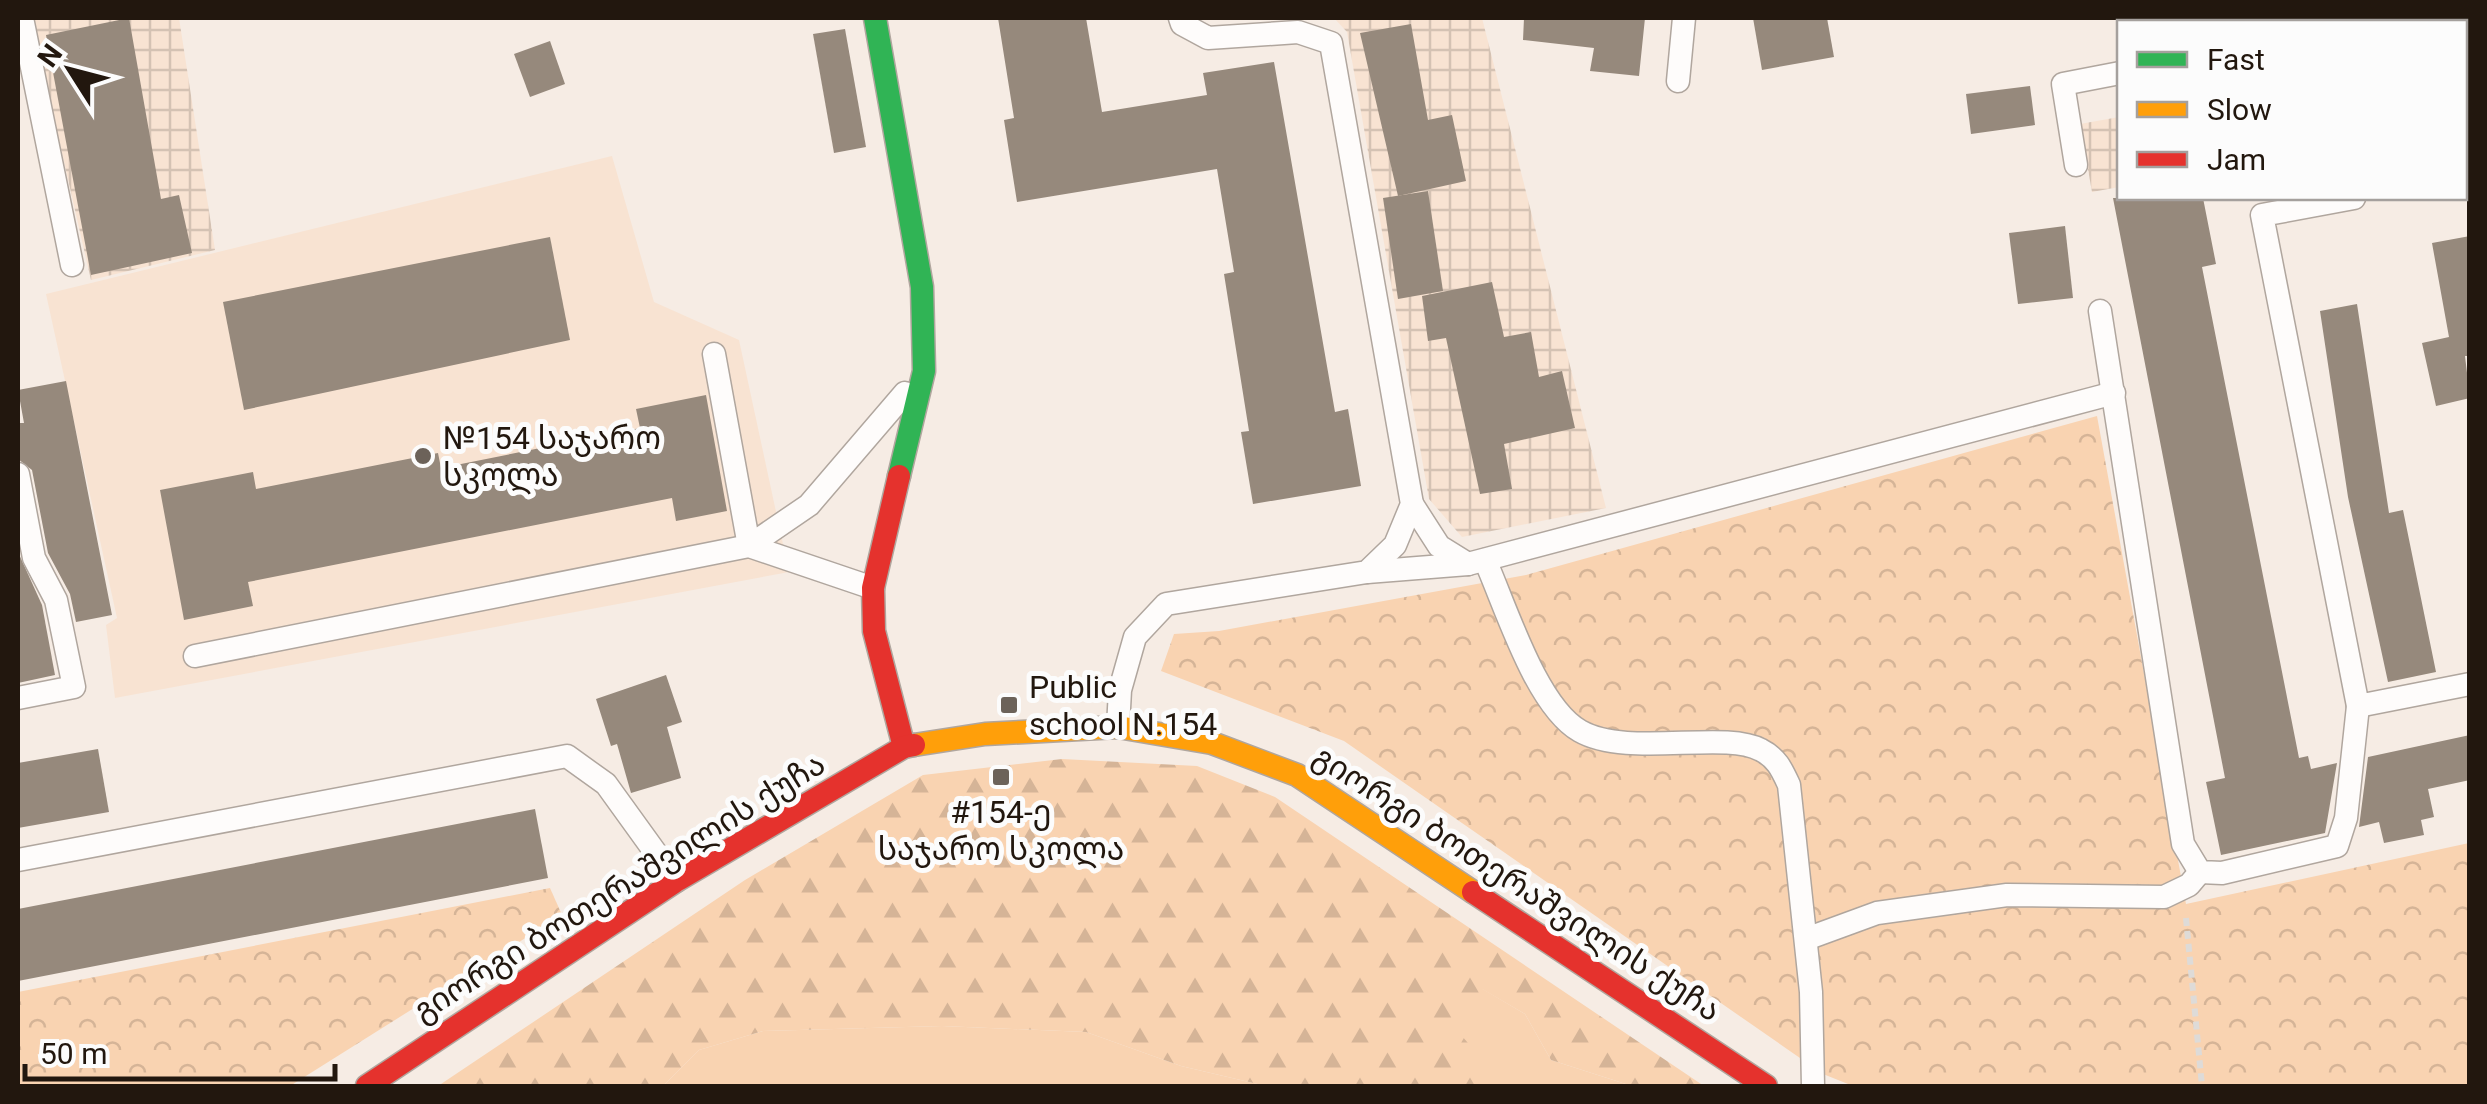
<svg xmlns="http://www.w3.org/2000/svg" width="2487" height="1104" font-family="Roboto,'Noto Sans Georgian',sans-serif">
	<defs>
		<pattern id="industrial-grid" width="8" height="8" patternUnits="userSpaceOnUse" patternTransform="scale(2.5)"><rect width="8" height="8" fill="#f8e3d2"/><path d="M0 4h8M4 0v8" fill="none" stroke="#d4c2b3"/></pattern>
		<pattern id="forest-firs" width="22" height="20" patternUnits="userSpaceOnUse" patternTransform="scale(2.5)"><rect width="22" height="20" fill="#f9d3b1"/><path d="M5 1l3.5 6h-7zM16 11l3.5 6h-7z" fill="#d5b497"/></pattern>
		<pattern id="park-crowns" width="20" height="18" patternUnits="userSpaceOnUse" patternTransform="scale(2.5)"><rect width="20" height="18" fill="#f9d3b1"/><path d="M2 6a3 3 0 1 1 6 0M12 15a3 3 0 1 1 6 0" fill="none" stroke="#d5b497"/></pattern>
	</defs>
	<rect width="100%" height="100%" fill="#f6ece4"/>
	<polygon fill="#f8e3d2" points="612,156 654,302 739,340 789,572 115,698 106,625 117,618 46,294"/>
	<g fill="url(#industrial-grid)">
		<polygon points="31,18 179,18 215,250 91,280"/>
		<polygon points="1334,18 1482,18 1606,508 1462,537 1429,499 1347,32"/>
		<polygon points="2469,24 2470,158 2465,159 2464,25"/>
		<polygon points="2119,117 2119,187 2092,192 2080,124"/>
	</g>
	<g fill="#f9d3b1">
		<polygon points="1481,988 1525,1014 1551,1060 1632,1086 1481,1086 1461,1037"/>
		<polygon points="942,1026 1086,1032 1181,1066 1266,1086 663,1086 699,1050 763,1031"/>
	</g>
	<polygon fill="url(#forest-firs)" points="1062,759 1197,766 1275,797 1704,1086 1632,1086 1551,1060 1525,1014 1482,989 1462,1036 1484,1062 1481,1086 1266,1086 1181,1066 1086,1032 942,1026 763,1031 699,1050 663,1086 438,1086 745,880 923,775"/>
	<g fill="url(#park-crowns)">
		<polygon points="2097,416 2186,904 2469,843 2469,1086 1853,1086 1823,1074 1344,741 1161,671 1174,634 1219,631 1526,575"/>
		<polygon points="550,888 562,915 290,1086 18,1086 18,992"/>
	</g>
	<g fill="#96897c">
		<polygon points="129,18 161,199 179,195 192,253 91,275 46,35"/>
		<polygon points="998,18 1086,18 1102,112 1207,95 1203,73 1274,62 1335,412 1348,409 1361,486 1253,504 1241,432 1249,431 1224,274 1234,272 1217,169 1017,202 1004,120 1014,118"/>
		<polygon points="1524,18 1645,18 1639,76 1590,71 1594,48 1523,40"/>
		<polygon points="1753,18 1827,18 1834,57 1762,70"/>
		<polygon points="1411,24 1428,120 1452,115 1466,181 1398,196 1360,33"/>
		<polygon points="845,29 866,147 834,153 813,34"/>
		<polygon points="550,41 565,84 530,97 514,54"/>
		<polygon points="2030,86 2035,125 1971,134 1966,94"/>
		<polygon points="1428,191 1443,291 1398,299 1383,198"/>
		<polygon points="2113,198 2203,198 2216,264 2202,267 2299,758 2308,756 2311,769 2337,763 2325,833 2221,855 2206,782 2225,778"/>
		<polygon points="2065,226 2073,298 2018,304 2009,233"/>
		<polygon points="2470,236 2470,356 2465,356 2470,398 2436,406 2422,343 2449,337 2432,243"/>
		<polygon points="550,237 570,340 244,410 223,302"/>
		<polygon points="1492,282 1504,337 1531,332 1539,377 1562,371 1575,428 1504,444 1512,489 1480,494 1446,338 1428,341 1422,296"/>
		<polygon points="2357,304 2389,513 2403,510 2436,672 2388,682 2348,497 2320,311"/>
		<polygon points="66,381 112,615 76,622 70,594 48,553 32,470 18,459 18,423 24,423 18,390"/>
		<polygon points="706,395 727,511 676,521 672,498 248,582 253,606 184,620 160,490 253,472 256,489 438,453 441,468 640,428 636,409"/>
		<polygon points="18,552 42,605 55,675 18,683"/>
		<polygon points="666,675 682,722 667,727 681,778 631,793 617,744 611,746 596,699"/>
		<polygon points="2470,735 2470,780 2428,789 2434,817 2421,820 2424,835 2384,843 2379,822 2359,827 2368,757"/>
		<polygon points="98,749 109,812 18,828 18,763"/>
		<polygon points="535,809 548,878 18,981 18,909"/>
	</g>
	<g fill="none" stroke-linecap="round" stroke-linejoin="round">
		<g stroke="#b0a69e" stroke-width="25">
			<g id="lane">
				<polyline points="22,18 72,265"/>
				<polyline points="2391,22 2418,18"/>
				<polyline points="1678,81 1684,18"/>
				<polyline points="2076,165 2063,84 2120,73"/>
				<polyline points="2464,177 2470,176"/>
				<polyline points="2354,198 2262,215 2358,706 2470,684"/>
				<polyline points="2100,311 2183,844 2200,872 2222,873 2337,846 2346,818 2358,706"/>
				<polyline points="714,354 749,546 809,505 905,393"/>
				<polyline points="18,474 34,558 56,600 74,687 18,698"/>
				<polyline points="1412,504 1439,546 1468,564"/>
				<path d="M 1485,560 C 1506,607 1536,706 1580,731 C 1627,758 1724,730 1761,750 C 1777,758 1782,770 1789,785 L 1811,992 L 1813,1086"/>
				<polyline points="1367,572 1468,564 2114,393"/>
				<polyline points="195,656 749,546 873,588"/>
				<polyline points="1118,727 1120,690 1135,637 1166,604 1367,572 1395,545 1412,504 1331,43 1298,32 1208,38 1182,24 1180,18"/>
				<polyline points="18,860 567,756 606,784 676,881"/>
				<polyline points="1806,939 1877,913 2007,895 2164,897 2189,885 2200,872"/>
			</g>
		</g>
		<g stroke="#b0a69e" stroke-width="25">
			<polyline id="fast" points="875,18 922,287 924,371 899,476"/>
		</g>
		<g stroke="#b0a69e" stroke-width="25">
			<polyline id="slow" points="914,745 985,734 1118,727 1212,743 1297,775 1473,892"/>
		</g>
		<g stroke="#b0a69e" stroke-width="25">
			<g id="jam">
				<polyline points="899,476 873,588 874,631 904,747"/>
				<polyline points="1473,892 1766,1086"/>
				<polyline points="367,1086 676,881 904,747 914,745"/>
			</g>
		</g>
		<polyline stroke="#dedbd8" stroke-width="6" stroke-dasharray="8 5" stroke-linecap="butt" points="2186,918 2202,1086"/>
		<use href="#lane" stroke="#fefcfb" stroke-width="22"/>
		<use href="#fast" stroke="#30b455" stroke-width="22"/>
		<use href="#slow" stroke="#ff9f0a" stroke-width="22"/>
		<use href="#jam" stroke="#e5322d" stroke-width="22"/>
	</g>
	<g fill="#6c6259" stroke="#fcfcfc" stroke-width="4">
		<circle cx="423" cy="456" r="10"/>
		<rect x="999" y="695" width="20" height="20" rx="5"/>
		<rect x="991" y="767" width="20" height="20" rx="5"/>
	</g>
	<g text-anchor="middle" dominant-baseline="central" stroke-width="10" stroke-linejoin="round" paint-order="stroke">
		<g font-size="32" fill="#22170e" stroke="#fcfcfc" text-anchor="start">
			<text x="443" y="438">№154 საჯარო<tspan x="443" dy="37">სკოლა</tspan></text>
			<text x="1029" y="687">Public<tspan x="1029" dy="37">school N.154</tspan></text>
			<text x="1001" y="812" text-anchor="middle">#154-ე<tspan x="1001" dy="37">საჯარო სკოლა</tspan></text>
		</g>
		<g font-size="32" fill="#22170e" stroke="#fcfcfc">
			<text transform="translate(1517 883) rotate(33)">გიორგი ბოთერაშვილის ქუჩა</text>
			<text transform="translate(619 887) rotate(-32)">გიორგი ბოთერაშვილის ქუჩა</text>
		</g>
	</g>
	<rect width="2487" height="1104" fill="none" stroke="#22170e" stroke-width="40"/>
	<rect x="2117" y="20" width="350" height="180" fill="#fcfcfc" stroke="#a5a09d" stroke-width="2.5"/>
	<rect x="2137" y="52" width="50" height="15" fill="#30b455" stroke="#a5a09d" stroke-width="2.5"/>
	<text x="2207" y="70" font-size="30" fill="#22170e">Fast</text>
	<rect x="2137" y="102" width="50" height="15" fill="#ff9f0a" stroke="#a5a09d" stroke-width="2.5"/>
	<text x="2207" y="120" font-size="30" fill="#22170e">Slow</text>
	<rect x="2137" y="152" width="50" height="15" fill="#e5322d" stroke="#a5a09d" stroke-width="2.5"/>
	<text x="2207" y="170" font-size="30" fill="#22170e">Jam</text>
	<g transform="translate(70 70) rotate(306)" stroke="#fcfcfc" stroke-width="8" paint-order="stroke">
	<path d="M0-8L18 38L0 25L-18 38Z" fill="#22170e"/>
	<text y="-15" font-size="28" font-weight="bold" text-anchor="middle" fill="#22170e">N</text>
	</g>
	<path d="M25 1064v15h310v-15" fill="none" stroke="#22170e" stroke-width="5"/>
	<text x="40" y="1064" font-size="30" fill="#22170e" stroke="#fcfcfc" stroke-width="8" paint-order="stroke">50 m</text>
</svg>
